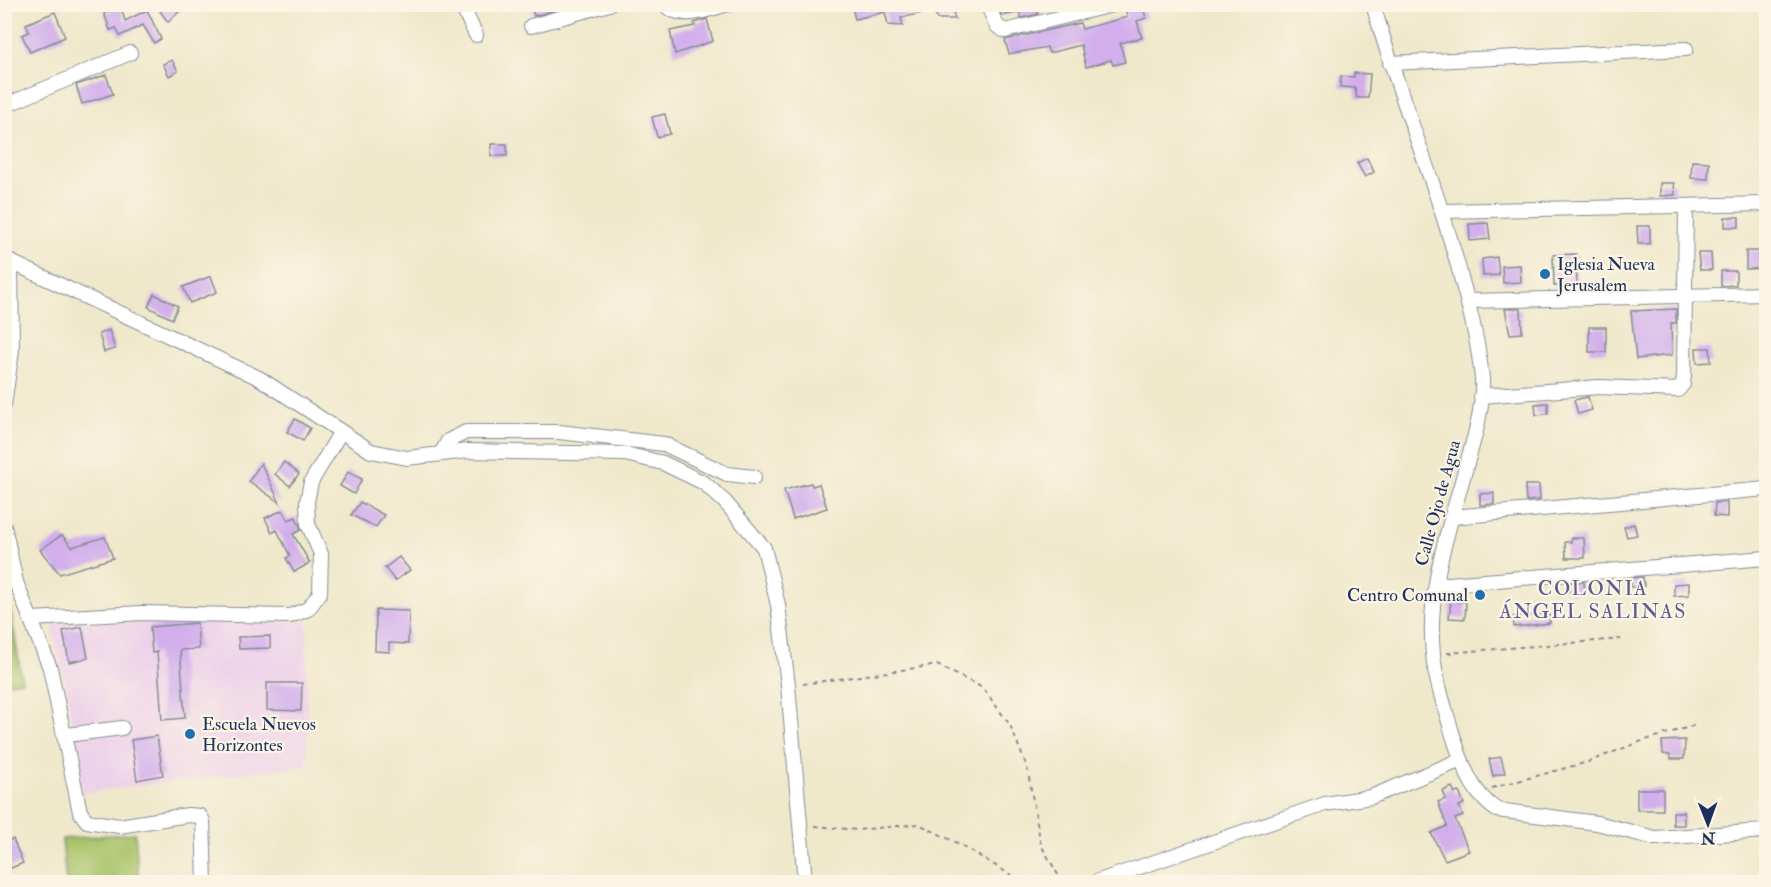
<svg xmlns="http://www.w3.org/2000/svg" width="1771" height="887" font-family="'IM FELL Double Pica',serif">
	<rect width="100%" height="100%" fill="#fcf5e5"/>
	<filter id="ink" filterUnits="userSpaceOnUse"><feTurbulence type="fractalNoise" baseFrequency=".0167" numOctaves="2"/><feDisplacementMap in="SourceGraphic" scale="12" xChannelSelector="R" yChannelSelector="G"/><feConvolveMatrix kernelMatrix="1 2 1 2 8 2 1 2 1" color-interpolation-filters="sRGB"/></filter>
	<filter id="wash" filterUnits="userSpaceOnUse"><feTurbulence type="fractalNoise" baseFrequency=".008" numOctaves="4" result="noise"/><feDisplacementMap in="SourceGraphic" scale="24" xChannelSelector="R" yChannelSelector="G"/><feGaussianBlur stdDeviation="1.35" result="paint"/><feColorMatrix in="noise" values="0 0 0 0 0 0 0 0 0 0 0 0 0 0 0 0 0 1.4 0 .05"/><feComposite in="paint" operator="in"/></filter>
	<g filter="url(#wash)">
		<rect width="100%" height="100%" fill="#efe8cb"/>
		<polygon fill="#edd1e9" points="307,621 307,766 81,793 69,702 51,622"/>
		<g fill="#a7c268" stroke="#617863" stroke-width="1.5">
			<polygon points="5,576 22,681 5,684 4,684"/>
			<polygon points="135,833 139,882 66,882 62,839"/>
		</g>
		<g id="blocks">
			<g fill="#d2afec">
				<polygon points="155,4 187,4 168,22"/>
				<polygon points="531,4 574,4 534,16"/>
				<polygon points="851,4 951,4 955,19 937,19 934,10 901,18 903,26 888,25 885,12 855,19"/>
				<polygon points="997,4 1036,4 1038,14 1021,18 1020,12 1002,16"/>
				<polygon points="1125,4 1142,4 1146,18 1137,21 1142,38 1120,43 1125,62 1113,65 1111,60 1086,67 1081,45 1049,53 1047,47 1009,54 1005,40 1080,23 1082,29 1127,17"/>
				<polygon points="121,7 125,21 147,10 161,39 154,43 143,25 120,36 116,28 110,30 104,13"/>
				<polygon points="55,12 65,37 30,52 22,35 29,32 26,24"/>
				<polygon points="707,19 713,41 675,54 670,31 695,26 694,23"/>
				<polygon points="172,60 178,71 169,76 163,64"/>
				<polygon points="1354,73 1370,74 1368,98 1357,98 1355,88 1340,87 1341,76 1354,77"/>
				<polygon points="106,75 113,94 82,104 76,85"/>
				<polygon points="665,114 670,134 657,137 652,117"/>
				<rect x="491" y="144" width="16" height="12"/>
				<polygon points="1367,158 1374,172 1365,177 1357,163"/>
				<polygon points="1692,161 1709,162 1708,179 1691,178"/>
				<polygon points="1660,183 1674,183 1675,195 1660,196"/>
				<rect x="1725" y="217" width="14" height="10"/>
				<polygon points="1488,223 1490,239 1470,241 1469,224"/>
				<polygon points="1637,226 1650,226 1650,244 1638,244"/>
				<polygon points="1746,251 1767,251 1767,268 1746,269"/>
				<polygon points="1698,253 1711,253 1712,270 1700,270"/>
				<polygon points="1576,254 1577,285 1554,286 1553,255"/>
				<polygon points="1497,257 1499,275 1483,276 1482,259"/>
				<polygon points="1520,265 1521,282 1503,283 1502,266"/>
				<polygon points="1721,271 1736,271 1736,285 1721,286"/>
				<polygon points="211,276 217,292 190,303 183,287"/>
				<polygon points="154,294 178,306 172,319 148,307"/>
				<polygon points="1505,309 1521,309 1522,333 1510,334"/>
				<polygon points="1676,309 1676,323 1671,323 1672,355 1636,359 1631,311"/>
				<rect x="1589" y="327" width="17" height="25"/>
				<polygon points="109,330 115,349 104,352 99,334"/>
				<polygon points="1696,348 1710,348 1711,362 1697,363"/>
				<polygon points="1588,397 1592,410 1578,414 1574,400"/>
				<polygon points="1548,403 1548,414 1536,415 1535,404"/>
				<polygon points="295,419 310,428 303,441 287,432"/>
				<polygon points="284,462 299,474 290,486 275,474"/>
				<polygon points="261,463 280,503 249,481"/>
				<polygon points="348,472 362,479 354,494 340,486"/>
				<polygon points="811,483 812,486 819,484 827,508 793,519 784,490"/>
				<polygon points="1525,485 1539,485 1540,500 1526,501"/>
				<polygon points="1494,493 1494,504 1480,505 1480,494"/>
				<polygon points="360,502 384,515 376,527 351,515"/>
				<polygon points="1727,502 1727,517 1714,516 1715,503"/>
				<polygon points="283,510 288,520 296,517 301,530 293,534 310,563 294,572 286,558 290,556 277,530 272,533 265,518"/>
				<polygon points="1634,524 1637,535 1627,537 1624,527"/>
				<polygon points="62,535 72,547 105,537 113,558 60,574 40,550"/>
				<polygon points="1571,538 1584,538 1585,558 1566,558 1565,542 1571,542"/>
				<polygon points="399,557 410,570 395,581 385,568"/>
				<polygon points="1643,577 1644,586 1631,587 1630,578"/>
				<polygon points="1584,582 1585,593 1570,594 1569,583"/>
				<polygon points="1689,583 1689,595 1674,596 1674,584"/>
				<polygon points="1451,601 1466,602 1465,619 1449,618"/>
				<polygon points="376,610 409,611 408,644 389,643 389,652 375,651"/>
				<polygon points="1549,614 1550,623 1514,627 1513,617"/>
				<polygon points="197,623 199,649 180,650 185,718 162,720 157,652 152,653 150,627"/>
				<polygon points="82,627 88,658 69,662 63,631"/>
				<polygon points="270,636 270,648 239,649 238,637"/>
				<polygon points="267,683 302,683 301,711 267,710"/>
				<polygon points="157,736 163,775 137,780 131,740"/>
				<polygon points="1685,740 1684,759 1671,759 1670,755 1663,754 1662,741"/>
				<polygon points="1501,757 1505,773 1493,776 1489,759"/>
				<polygon points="1452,787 1455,793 1459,792 1464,804 1459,806 1463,816 1455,819 1469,851 1445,860 1431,833 1447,826 1438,802 1446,799 1443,791"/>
				<rect x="1637" y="789" width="26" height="21"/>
				<rect x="1673" y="812" width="11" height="13"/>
				<polygon points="13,839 23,863 11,868 4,853 4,842"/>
			</g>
		</g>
	</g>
	<g filter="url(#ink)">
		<use href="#blocks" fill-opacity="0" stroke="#858c94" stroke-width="1.5"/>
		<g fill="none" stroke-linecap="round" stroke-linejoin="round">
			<g stroke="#858c94" stroke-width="16">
				<g id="minor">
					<polyline points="461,4 476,35"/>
					<path d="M 664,4 C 681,22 708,9 729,4"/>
					<polyline points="987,4 997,26 1005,31 1116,4"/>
					<path d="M 1373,4 C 1399,98 1438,187 1462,281 C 1471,313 1479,346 1482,379 C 1484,415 1470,450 1461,485 C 1445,540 1427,596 1433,654 C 1435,679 1444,704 1451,729 C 1460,758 1470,793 1497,810 L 1597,823 L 1655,838 L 1766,831"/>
					<polyline points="531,26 609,4"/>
					<polyline points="1390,63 1686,49"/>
					<polyline points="4,106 130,53"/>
					<polyline points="1443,211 1766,204"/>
					<polyline points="4,256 11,262 259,378 371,451 407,458 468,451 625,454 663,463 704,483 725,502 764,548 778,605 788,685 805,882"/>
					<polyline points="1468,301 1766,294"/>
					<polyline points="1481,396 1599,387 1678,390 1683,384 1684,375 1686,206"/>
					<polyline points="4,405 12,350 11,262"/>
					<polyline points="442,452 448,441 466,432 559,432 664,444 727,474 754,477"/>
					<polyline points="1452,517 1766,489"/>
					<polyline points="4,526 16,582 50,668 80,812 87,821 119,826 188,815 200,816 203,821 205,882"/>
					<polyline points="1436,585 1766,558"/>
					<polyline points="31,619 142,613 290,616 308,609 320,593 321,554 308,524 307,502 311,482 340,433"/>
					<polyline points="66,735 122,728"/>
					<polyline points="1096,882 1325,804 1371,797 1461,760"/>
				</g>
			</g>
			<g stroke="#858c94" stroke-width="2" stroke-dasharray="4.5 4.5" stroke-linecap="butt">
				<polyline points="1447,653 1621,639"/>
				<polyline points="803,684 937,665 983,688 1010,725 1027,767 1041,845 1061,880 1071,882"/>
				<polyline points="1492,788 1588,762 1642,741 1696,725"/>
				<polyline points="815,826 857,830 919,824 961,845 1016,878 1061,880"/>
			</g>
			<use href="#minor" stroke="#fff" stroke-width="14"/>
		</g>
	</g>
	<g fill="#1f6fb2" stroke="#fcf5e5" stroke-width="2">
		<circle cx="1545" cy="274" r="6"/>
		<circle cx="1480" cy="595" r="6"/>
		<circle cx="190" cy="734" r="6"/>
	</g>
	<g text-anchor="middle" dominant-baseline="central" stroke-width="4.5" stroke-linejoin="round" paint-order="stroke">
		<g font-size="18" fill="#1b2f5e" stroke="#fcf5e5" text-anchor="start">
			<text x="1557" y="264">Iglesia Nueva<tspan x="1557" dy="21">Jerusalem</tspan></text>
			<text x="1468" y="595" text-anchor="end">Centro Comunal</text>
			<text x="202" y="724">Escuela Nuevos<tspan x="202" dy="21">Horizontes</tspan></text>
		</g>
		<g font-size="18" fill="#1b2f5e" stroke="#fcf5e5">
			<text transform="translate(1438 503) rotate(-75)">Calle Ojo de Agua</text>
		</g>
		<g font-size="20" letter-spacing="1.5" fill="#5b5c90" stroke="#fcf5e5">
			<text x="1593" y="588">COLONIA<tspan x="1593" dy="23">ÁNGEL SALINAS</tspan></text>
		</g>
	</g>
	<rect width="1771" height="887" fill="none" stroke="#fcf5e5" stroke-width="24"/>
	<g transform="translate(1708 824) rotate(179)" stroke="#fcf5e5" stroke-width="4.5" paint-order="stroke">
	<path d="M0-4.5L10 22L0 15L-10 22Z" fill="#1b2f5e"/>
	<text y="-9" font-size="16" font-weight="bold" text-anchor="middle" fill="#1b2f5e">N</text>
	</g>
</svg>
